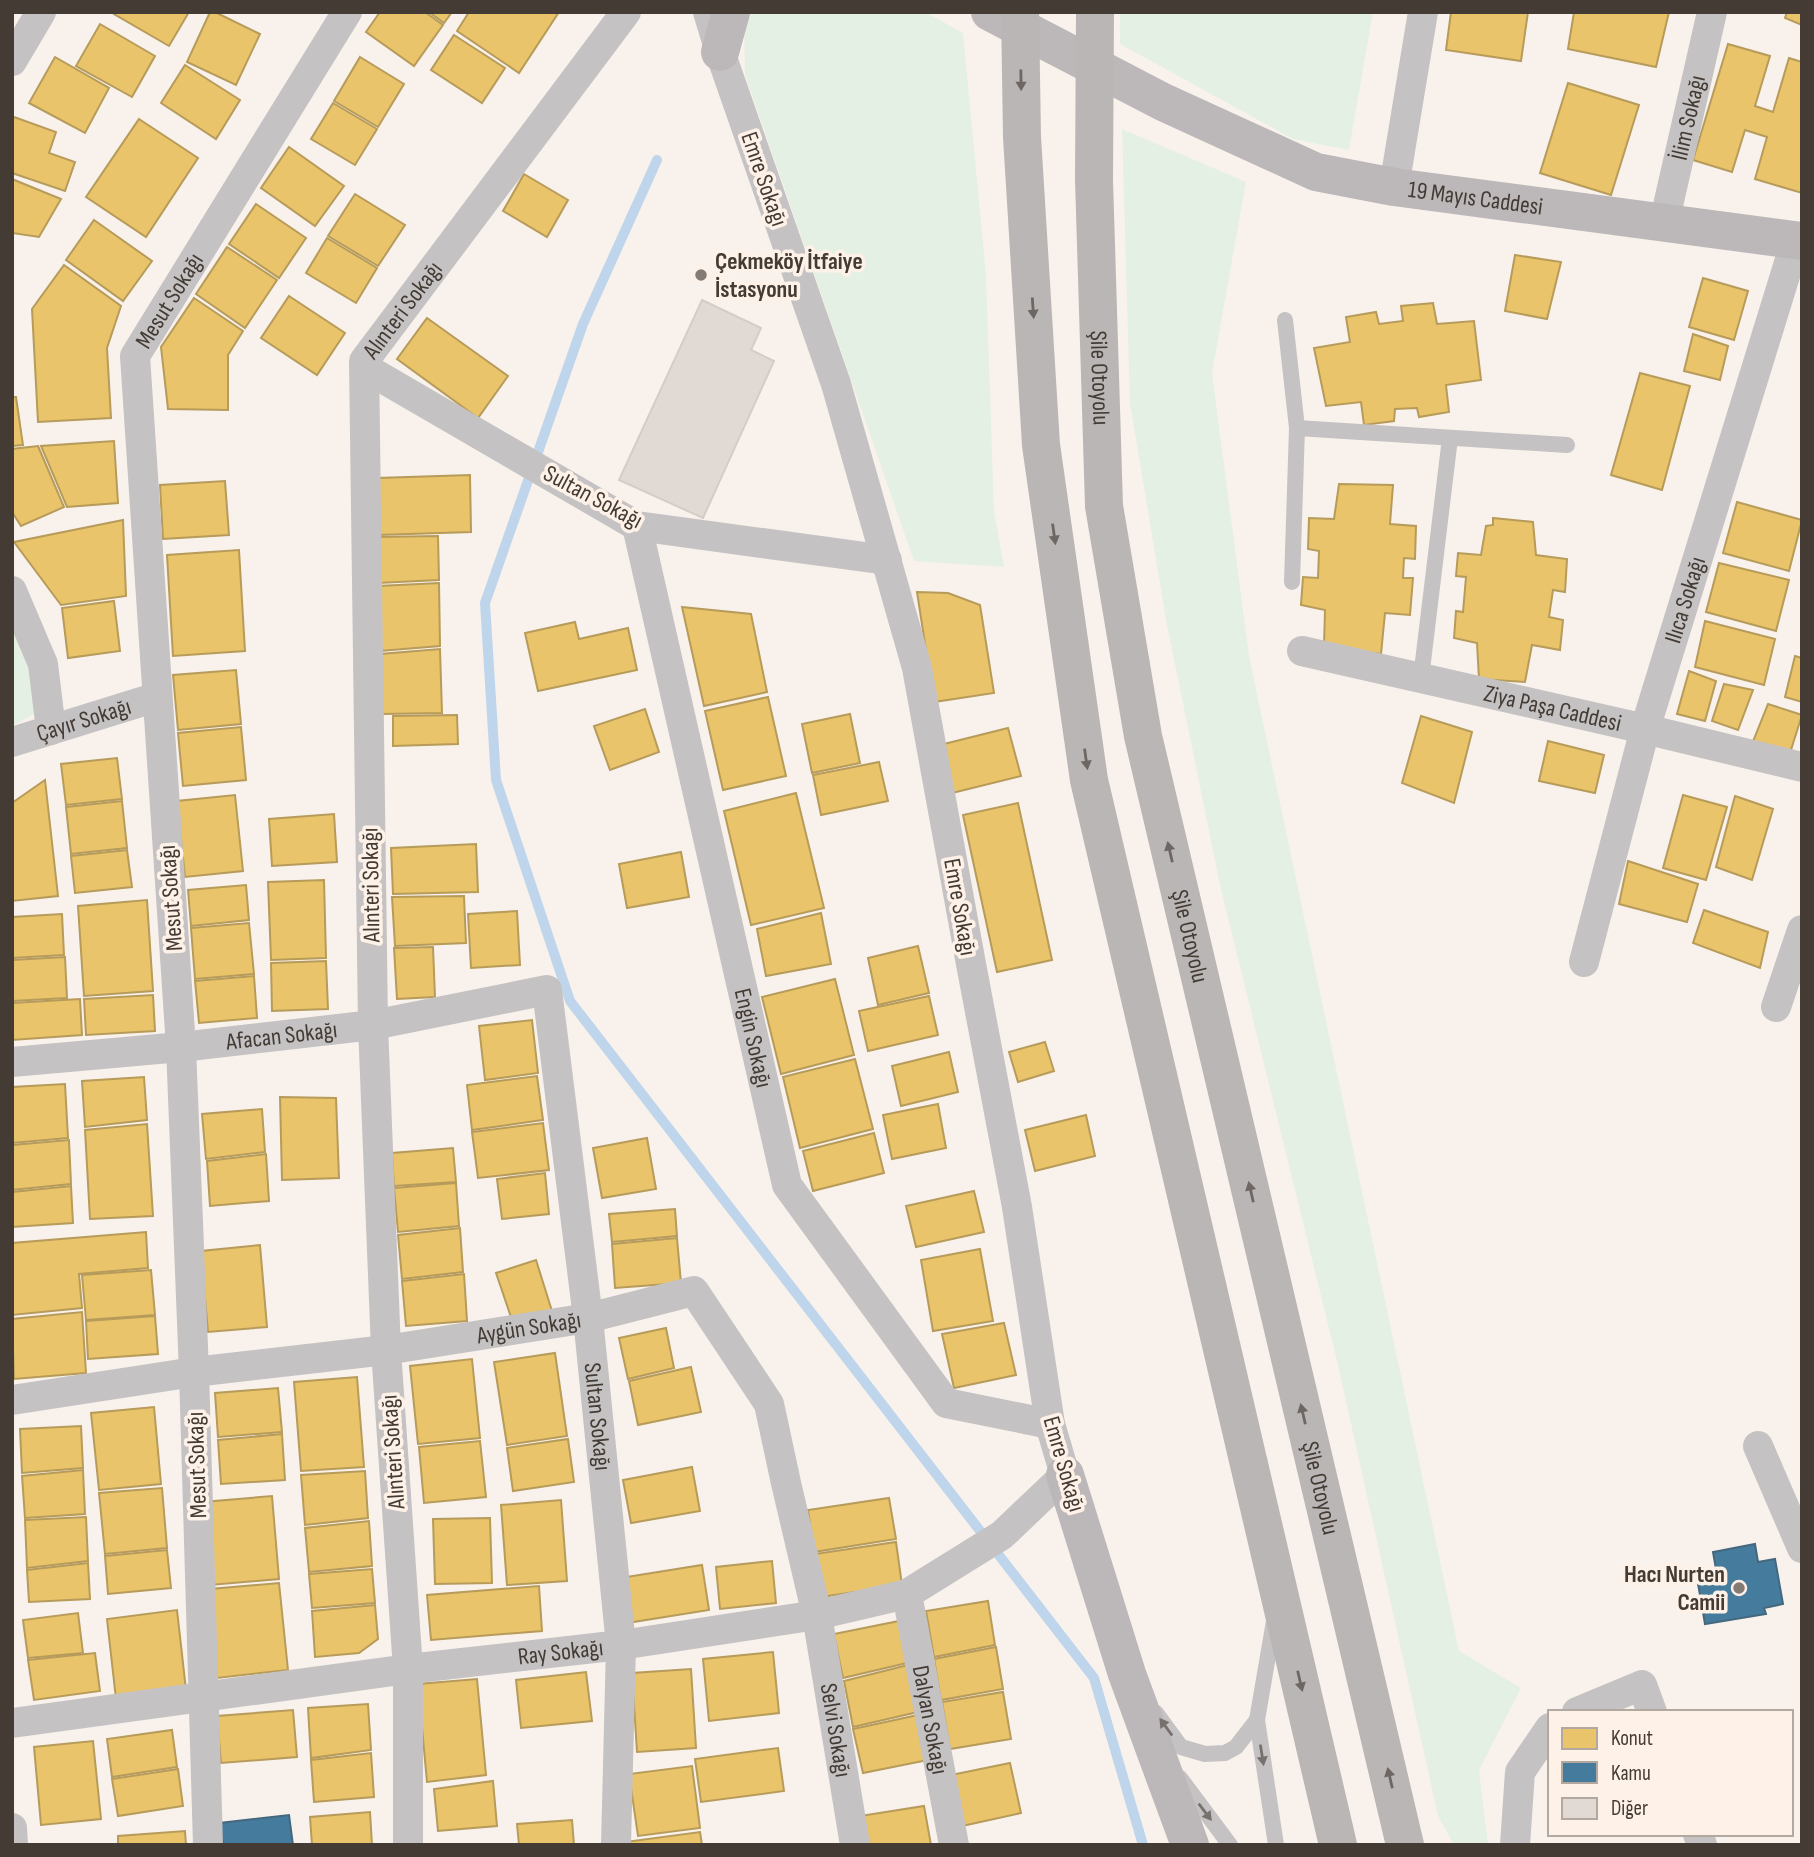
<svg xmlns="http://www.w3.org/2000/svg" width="1814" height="1857" font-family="'Sofia Sans Condensed',sans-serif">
	<rect width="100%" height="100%" fill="#f9f2ec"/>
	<g fill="#e4f0e3">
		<polygon points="744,12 925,12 963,33 986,275 994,511 1004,567 914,561 745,75"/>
		<polygon points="1120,12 1373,12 1349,150 1293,139 1120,44"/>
		<polygon points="1122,129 1246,182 1212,373 1249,656 1459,1651 1521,1688 1479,1770 1488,1845 1454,1845 1438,1816 1338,1365 1220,885 1166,620 1130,403"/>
		<polygon points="12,630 49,706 12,726"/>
	</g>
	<g fill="#e9c46a" stroke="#b79b5a" stroke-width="2">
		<polygon points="115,12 189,12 169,46 114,14"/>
		<polygon points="210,12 215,12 260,34 236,85 187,62"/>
		<polygon points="380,12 425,12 443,25 414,66 366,32"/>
		<polygon points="429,12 452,12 444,23"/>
		<polygon points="469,12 559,12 519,73 457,31"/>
		<polygon points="1451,12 1528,12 1521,61 1446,50"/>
		<polygon points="1574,12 1669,12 1656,67 1568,49"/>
		<polygon points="1787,12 1802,12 1802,25 1785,18"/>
		<polygon points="100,24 155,56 132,97 76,66"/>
		<polygon points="454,35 505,68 482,103 431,70"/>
		<polygon points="1728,44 1770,56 1755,106 1773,112 1789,58 1802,62 1802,193 1755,179 1767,137 1745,130 1732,172 1693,160"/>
		<polygon points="55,57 109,88 85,133 29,103"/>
		<polygon points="360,57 404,84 378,127 334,101"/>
		<polygon points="185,65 240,100 216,139 161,103"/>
		<polygon points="1568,83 1639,105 1611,195 1540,173"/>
		<polygon points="333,103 377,129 355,165 311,139"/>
		<polygon points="14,117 56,132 49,153 75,162 65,191 12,173 12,123"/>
		<polygon points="139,119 198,158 146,237 86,197"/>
		<polygon points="289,147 344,186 315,226 261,188"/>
		<polygon points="524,174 568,200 547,237 503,211"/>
		<polygon points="12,179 61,199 39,237 12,233"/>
		<polygon points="355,194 405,225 378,266 328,236"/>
		<polygon points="256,204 306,238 279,278 229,244"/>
		<polygon points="94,220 152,261 123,301 66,260"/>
		<polygon points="327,238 377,268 356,303 306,273"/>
		<polygon points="227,247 277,280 245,328 196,294"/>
		<polygon points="1515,255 1561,262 1547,319 1505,311"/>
		<polygon points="64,265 121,306 107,348 111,418 38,422 32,309"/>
		<polygon points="1703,278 1748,291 1734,340 1689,327"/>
		<polygon points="289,296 345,333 317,375 261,338"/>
		<polygon points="194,298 243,331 228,355 228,410 168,409 161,347"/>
		<polygon points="1433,303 1437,324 1474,321 1481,380 1446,385 1449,412 1419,417 1417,408 1395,409 1394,421 1364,425 1361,402 1326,406 1314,348 1350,342 1346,317 1376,312 1379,324 1403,321 1401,306"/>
		<polygon points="427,318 508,376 478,418 397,359"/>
		<polygon points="1693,334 1728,346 1720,380 1684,371"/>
		<polygon points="1640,373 1690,386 1662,490 1611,475"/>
		<polygon points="12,397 16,397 23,445 12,446"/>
		<polygon points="114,441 118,503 67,507 41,446"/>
		<polygon points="38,446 64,507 21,526 12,512 12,449"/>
		<polygon points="470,475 471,532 378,535 377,478"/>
		<polygon points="225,481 229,535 163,539 160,485"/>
		<polygon points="1339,484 1393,485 1390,524 1416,526 1415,559 1404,558 1403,578 1413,578 1410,615 1385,613 1381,654 1324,646 1325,610 1301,605 1303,577 1318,578 1319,551 1308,549 1309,518 1334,519"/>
		<polygon points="1737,502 1802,520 1789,571 1723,553"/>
		<polygon points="1493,518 1533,522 1536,555 1567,559 1565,592 1553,590 1549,617 1563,620 1560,650 1532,645 1525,682 1479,679 1477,643 1454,638 1456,611 1463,612 1466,577 1456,576 1458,553 1481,555 1486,526 1493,525"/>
		<polygon points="123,520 126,596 61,605 14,542"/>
		<polygon points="438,536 439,580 378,583 377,537"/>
		<polygon points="239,550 245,651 173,656 167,555"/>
		<polygon points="1719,563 1789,580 1776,631 1706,612"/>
		<polygon points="439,583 440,646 380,651 378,586"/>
		<polygon points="917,592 948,593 980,605 994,693 934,702"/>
		<polygon points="114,601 120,651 68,658 62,608"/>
		<polygon points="682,607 751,614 767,692 704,706"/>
		<polygon points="1705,621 1775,639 1764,685 1695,667"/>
		<polygon points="575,622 579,639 628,628 637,670 538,691 525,633"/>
		<polygon points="440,649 442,713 381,714 380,654"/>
		<polygon points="1795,656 1802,658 1802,702 1785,697"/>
		<polygon points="236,670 241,724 178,730 173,675"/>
		<polygon points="1689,671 1716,681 1705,721 1677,714"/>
		<polygon points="1724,684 1753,690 1738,730 1712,721"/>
		<polygon points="768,697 786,776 723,790 705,711"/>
		<polygon points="1768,704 1802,715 1790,753 1752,744"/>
		<polygon points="645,709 659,752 610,770 594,726"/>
		<polygon points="850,714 860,763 812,773 802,724"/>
		<polygon points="457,715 458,744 393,746 393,716"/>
		<polygon points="1421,716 1472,732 1454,803 1402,783"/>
		<polygon points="241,727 246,780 183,786 178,733"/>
		<polygon points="1008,728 1021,776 944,795 932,747"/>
		<polygon points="1548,741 1604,755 1595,793 1539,781"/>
		<polygon points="117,758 122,799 66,805 61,764"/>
		<polygon points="879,762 888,801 821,815 813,775"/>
		<polygon points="45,780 58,896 12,901 12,803"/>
		<polygon points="796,793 824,908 751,925 724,811"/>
		<polygon points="235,795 243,871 185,877 177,801"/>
		<polygon points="1683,795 1727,807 1706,880 1663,868"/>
		<polygon points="1735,796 1773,809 1752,880 1716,867"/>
		<polygon points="122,801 127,848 71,854 66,807"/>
		<polygon points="1018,803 1052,960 997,972 963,815"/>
		<polygon points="334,814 337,862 272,866 269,819"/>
		<polygon points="476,844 478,892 393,894 391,848"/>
		<polygon points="127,850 132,887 75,893 71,856"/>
		<polygon points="681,852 689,897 627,908 619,864"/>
		<polygon points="1628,861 1698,884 1687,922 1619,904"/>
		<polygon points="324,880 326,958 271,960 268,882"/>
		<polygon points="246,885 249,920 191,926 188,890"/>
		<polygon points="464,896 466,943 395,946 392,897"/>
		<polygon points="147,900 153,991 84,996 78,906"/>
		<polygon points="1704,910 1768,932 1760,968 1693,943"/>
		<polygon points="517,911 520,965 471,968 468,914"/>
		<polygon points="821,913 831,964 766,976 757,929"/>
		<polygon points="62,914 64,955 12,958 12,917"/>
		<polygon points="249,923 254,974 195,979 191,928"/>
		<polygon points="918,946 929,993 878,1005 868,958"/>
		<polygon points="433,947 435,997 397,999 394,948"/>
		<polygon points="65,957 67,998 12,1001 12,960"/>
		<polygon points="326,961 328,1009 272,1011 271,963"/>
		<polygon points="254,976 257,1018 199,1023 195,981"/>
		<polygon points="835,979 854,1055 781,1074 762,997"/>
		<polygon points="153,995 155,1031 86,1035 84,999"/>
		<polygon points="929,996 938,1035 868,1051 859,1011"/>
		<polygon points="80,999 82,1035 12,1040 12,1003"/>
		<polygon points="532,1020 538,1073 485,1080 479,1026"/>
		<polygon points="1045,1042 1054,1071 1018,1082 1009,1052"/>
		<polygon points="949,1052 958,1092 901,1106 892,1066"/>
		<polygon points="855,1059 873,1129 800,1148 783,1077"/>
		<polygon points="537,1076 543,1120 472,1130 467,1085"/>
		<polygon points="144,1077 147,1120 85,1127 82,1081"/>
		<polygon points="65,1084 68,1138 12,1143 12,1087"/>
		<polygon points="280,1097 336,1098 339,1178 282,1180"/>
		<polygon points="938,1104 946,1148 892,1159 883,1115"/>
		<polygon points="262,1109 265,1152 206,1159 202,1114"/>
		<polygon points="1086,1115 1095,1156 1035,1171 1025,1130"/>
		<polygon points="543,1123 549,1170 478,1178 472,1132"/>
		<polygon points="147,1124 153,1216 90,1219 85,1130"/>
		<polygon points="874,1133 884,1173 813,1191 803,1151"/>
		<polygon points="647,1138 656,1189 602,1198 593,1148"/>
		<polygon points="69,1140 71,1184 12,1190 12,1145"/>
		<polygon points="453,1148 456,1182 394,1186 392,1153"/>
		<polygon points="266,1154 269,1201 210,1206 207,1161"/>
		<polygon points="545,1173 549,1214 502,1219 497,1179"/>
		<polygon points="456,1183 459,1226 398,1232 394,1188"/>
		<polygon points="71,1186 73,1223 12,1227 12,1192"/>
		<polygon points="974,1191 984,1232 916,1247 906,1206"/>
		<polygon points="675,1209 677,1236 612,1242 609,1214"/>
		<polygon points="460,1228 463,1272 402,1279 398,1235"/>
		<polygon points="146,1232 148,1268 79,1274 82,1308 12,1315 12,1243"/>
		<polygon points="677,1238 681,1283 615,1288 612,1244"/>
		<polygon points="260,1245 267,1327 208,1332 201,1251"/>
		<polygon points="980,1249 993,1321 933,1331 921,1260"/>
		<polygon points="536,1260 552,1311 513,1323 496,1273"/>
		<polygon points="151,1270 155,1315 86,1320 82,1275"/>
		<polygon points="464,1274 467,1321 406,1326 402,1281"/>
		<polygon points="82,1312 86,1373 14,1379 12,1319"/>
		<polygon points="155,1316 158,1354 88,1359 86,1321"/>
		<polygon points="1004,1323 1016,1375 954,1388 942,1334"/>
		<polygon points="666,1328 674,1368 628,1379 619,1338"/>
		<polygon points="555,1353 567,1436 507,1445 494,1362"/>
		<polygon points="472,1359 480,1438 418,1444 410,1366"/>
		<polygon points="691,1367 701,1412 638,1425 629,1381"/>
		<polygon points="357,1377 364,1467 301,1471 294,1382"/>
		<polygon points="278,1388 282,1432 218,1437 215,1393"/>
		<polygon points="154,1407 161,1484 99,1490 91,1413"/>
		<polygon points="81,1426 83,1468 22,1473 20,1429"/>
		<polygon points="282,1434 285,1480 221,1484 218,1440"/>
		<polygon points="568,1439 574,1482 513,1491 507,1448"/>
		<polygon points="480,1441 486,1497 424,1503 419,1447"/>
		<polygon points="692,1467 700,1511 631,1523 623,1480"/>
		<polygon points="83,1470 85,1514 25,1518 22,1476"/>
		<polygon points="365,1471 368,1518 305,1525 301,1475"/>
		<polygon points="162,1488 167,1548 105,1554 99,1493"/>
		<polygon points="272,1496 279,1579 210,1585 203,1502"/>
		<polygon points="889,1498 896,1539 814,1552 808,1510"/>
		<polygon points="561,1500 567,1581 507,1585 501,1505"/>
		<polygon points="86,1517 88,1561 27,1568 25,1520"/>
		<polygon points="490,1518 492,1583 435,1584 433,1519"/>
		<polygon points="369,1521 372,1566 309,1572 305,1528"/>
		<polygon points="896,1542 902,1585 821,1597 815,1554"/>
		<polygon points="167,1550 171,1588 108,1594 105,1556"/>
		<polygon points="772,1561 776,1603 720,1609 716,1567"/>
		<polygon points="88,1563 90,1599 29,1602 27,1570"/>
		<polygon points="702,1565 709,1610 627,1623 620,1578"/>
		<polygon points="372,1569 375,1603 312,1608 309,1574"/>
		<polygon points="279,1583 288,1670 217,1678 210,1589"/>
		<polygon points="539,1586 542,1631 431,1640 427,1595"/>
		<polygon points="988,1601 995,1645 934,1657 926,1611"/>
		<polygon points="375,1605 378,1639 359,1653 315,1657 312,1611"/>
		<polygon points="177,1610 186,1690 116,1699 107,1619"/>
		<polygon points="78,1613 83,1653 28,1658 23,1620"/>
		<polygon points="899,1621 907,1663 843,1678 834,1634"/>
		<polygon points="996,1647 1003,1689 941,1700 934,1659"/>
		<polygon points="773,1652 779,1713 709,1721 703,1659"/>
		<polygon points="95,1653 100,1691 34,1700 28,1660"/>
		<polygon points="908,1665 918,1712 853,1727 844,1681"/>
		<polygon points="691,1669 696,1748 637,1752 632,1673"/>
		<polygon points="586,1672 592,1721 521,1728 516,1680"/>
		<polygon points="477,1679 486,1775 427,1782 418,1684"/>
		<polygon points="1003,1692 1011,1739 950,1749 942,1702"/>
		<polygon points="368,1704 371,1750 311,1758 308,1708"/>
		<polygon points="293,1710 297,1757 221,1763 217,1716"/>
		<polygon points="918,1715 928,1760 863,1773 853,1729"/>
		<polygon points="172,1730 177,1767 112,1777 107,1739"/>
		<polygon points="93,1741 101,1819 41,1825 34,1747"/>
		<polygon points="778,1748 784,1791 701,1802 695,1759"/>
		<polygon points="371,1753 374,1797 314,1802 311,1760"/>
		<polygon points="1010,1763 1021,1813 962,1826 951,1775"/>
		<polygon points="692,1766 700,1828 638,1836 629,1774"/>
		<polygon points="178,1769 183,1806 118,1816 112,1779"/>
		<polygon points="493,1781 497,1826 438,1831 434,1789"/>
		<polygon points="924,1806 931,1845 865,1845 860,1816"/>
		<polygon points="370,1812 372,1845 312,1845 310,1817"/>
		<polygon points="572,1820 574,1845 519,1845 517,1824"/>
		<polygon points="185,1831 186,1845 118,1845 118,1836"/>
		<polygon points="700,1832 702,1845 626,1845 625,1842"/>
	</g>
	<g fill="#457b9d" stroke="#44687e" stroke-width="2">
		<polygon points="1755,1544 1758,1562 1775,1559 1783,1604 1764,1608 1766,1614 1705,1624 1696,1572 1716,1569 1713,1552"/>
		<polygon points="289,1815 293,1845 223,1845 220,1823"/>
	</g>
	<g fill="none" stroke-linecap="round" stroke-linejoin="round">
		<polyline stroke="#bed5eb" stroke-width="10" points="657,160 583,324 485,603 496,780 570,1001 1094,1678 1143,1845"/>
	</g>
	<polygon fill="#e1dad4" stroke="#d4cdc7" stroke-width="2" points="702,300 761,328 751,350 774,361 703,518 619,480"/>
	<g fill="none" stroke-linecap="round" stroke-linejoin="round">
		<g stroke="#c5c2c3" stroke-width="16">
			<polyline points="1285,320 1297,428 1292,582"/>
			<polyline points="1297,428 1567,445"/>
			<polyline points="1421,678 1450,438"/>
			<polyline points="1274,1621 1257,1720 1276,1845"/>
			<polyline points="1156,1713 1181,1747 1205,1754 1225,1753 1236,1747 1257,1720"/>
			<polyline points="1180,1778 1230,1845"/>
		</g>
		<g stroke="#c5c2c3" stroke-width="30">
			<polyline points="12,61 41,12"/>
			<polyline points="1394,187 1423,12"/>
			<path id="s1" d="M 1664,223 L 1712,12"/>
			<polyline points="365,368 637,526 887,560"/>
			<path id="s2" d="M 637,526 L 787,1185 L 946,1403 L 1050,1424"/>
			<polyline points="12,591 43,664 51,730"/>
			<path id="s3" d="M 1302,651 L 1645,729 L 1802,767"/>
			<path id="s4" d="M 12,742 L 157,697"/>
			<path id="s5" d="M 1584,962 L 1645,729 L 1796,240"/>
			<polyline points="1776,1007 1802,930"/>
			<path id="s6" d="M 12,1062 L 181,1047 L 373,1025 L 547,990 L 588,1318 L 621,1645 L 616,1845"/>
			<path id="s7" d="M 12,1400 L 194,1372 L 386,1350 L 588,1318 L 694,1291 L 769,1404 L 786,1483 L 817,1615 L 855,1845"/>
			<polyline points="1758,1446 1802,1548"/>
			<path id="s8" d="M 907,1594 L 954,1845"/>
			<polyline points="1577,1712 1642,1685 1652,1712"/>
			<path id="s9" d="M 12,1723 L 408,1669 L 621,1645 L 817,1615 L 907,1594 L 1002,1535 L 1065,1475 L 1050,1424 L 1017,1207 L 971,964 L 917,668 L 836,384 L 720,52 L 708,12"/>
			<polyline points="12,1828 13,1845"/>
			<polyline points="1698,1834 1702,1845"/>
			<path id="s10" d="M 208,1845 L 194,1372 L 181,1047 L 135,356 L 347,12"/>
			<path id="s11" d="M 408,1845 L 408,1669 L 386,1350 L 373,1025 L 364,361 L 626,12"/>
			<polyline points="1515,1845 1520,1772 1550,1728"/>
		</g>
		<g stroke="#bcb7b9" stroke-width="38">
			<path id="s12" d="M 990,12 L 1163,102 L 1316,172 L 1394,187 L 1802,241"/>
			<polyline points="720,52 731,12"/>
			<polyline points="1065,1475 1127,1674 1190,1845"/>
		</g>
		<g stroke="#bab6b6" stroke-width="38">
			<polyline points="1020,12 1022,137 1041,445 1089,780 1338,1845"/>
			<path id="s13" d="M 1095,12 L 1094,180 L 1104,506 L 1143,736 L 1405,1845"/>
		</g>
	</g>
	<defs><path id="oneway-solid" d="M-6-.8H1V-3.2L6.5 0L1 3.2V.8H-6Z" transform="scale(1.75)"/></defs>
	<g fill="#6d6662">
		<use href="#oneway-solid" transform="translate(1021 80) rotate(89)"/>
		<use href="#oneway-solid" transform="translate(1033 308) rotate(86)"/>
		<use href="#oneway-solid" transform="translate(1054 534) rotate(82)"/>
		<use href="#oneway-solid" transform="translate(1086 759) rotate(82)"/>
		<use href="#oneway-solid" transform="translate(1170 852) rotate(-103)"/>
		<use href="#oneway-solid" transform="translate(1251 1192) rotate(-103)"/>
		<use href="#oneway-solid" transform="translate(1303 1414) rotate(-103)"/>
		<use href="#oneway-solid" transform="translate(1300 1681) rotate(77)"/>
		<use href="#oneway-solid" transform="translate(1390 1778) rotate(-103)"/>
	</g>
	<g fill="#77716d">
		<use href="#oneway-solid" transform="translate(1166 1727) rotate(-126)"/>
		<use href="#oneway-solid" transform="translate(1262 1755) rotate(81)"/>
		<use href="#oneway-solid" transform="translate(1205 1812) rotate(53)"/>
	</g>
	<g fill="#837b74" stroke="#fef1e7" stroke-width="2.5">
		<circle cx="701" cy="275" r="7"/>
		<circle cx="1739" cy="1588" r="7"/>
	</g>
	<g text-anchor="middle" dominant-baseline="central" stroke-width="7" stroke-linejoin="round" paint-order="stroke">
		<g font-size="24" fill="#433b34" stroke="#fef1e7">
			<text stroke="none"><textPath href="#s1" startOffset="108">İlim Sokağı</textPath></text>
			<text transform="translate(764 179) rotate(71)">Emre Sokağı</text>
			<text stroke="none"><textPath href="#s12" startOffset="525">19 Mayıs Caddesi</textPath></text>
			<text stroke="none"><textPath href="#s10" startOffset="1556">Mesut Sokağı</textPath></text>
			<text stroke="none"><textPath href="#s11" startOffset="1549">Alınteri Sokağı</textPath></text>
			<text stroke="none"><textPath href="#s13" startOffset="366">Şile Otoyolu</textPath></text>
			<text transform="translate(593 497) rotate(28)">Sultan Sokağı</text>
			<text stroke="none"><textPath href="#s5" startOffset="376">Ilıca Sokağı</textPath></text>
			<text stroke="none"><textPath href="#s3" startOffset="257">Ziya Paşa Caddesi</textPath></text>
			<text stroke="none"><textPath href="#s4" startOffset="75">Çayır Sokağı</textPath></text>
			<text transform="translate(371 885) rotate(-91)">Alınteri Sokağı</text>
			<text transform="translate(171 898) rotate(-94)">Mesut Sokağı</text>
			<text transform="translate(960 907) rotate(80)">Emre Sokağı</text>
			<text stroke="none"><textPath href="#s13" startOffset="933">Şile Otoyolu</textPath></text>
			<text stroke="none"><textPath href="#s6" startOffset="271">Afacan Sokağı</textPath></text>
			<text stroke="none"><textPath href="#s2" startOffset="525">Engin Sokağı</textPath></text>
			<text stroke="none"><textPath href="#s7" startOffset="522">Aygün Sokağı</textPath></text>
			<text stroke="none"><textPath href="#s6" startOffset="970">Sultan Sokağı</textPath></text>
			<text transform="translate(393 1452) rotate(-94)">Alınteri Sokağı</text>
			<text transform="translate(1064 1464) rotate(74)">Emre Sokağı</text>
			<text transform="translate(197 1465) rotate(-92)">Mesut Sokağı</text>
			<text stroke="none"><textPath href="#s13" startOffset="1500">Şile Otoyolu</textPath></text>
			<text stroke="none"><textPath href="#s9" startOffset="553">Ray Sokağı</textPath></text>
			<text stroke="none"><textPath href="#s8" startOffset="128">Dalyan Sokağı</textPath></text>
			<text stroke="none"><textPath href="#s7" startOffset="1160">Selvi Sokağı</textPath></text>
		</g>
		<g font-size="24" font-weight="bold" fill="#433b34" stroke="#fef1e7" text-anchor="start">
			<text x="715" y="261">Çekmeköy İtfaiye<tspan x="715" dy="28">İstasyonu</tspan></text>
			<text x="1725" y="1574" text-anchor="end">Hacı Nurten<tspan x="1725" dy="28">Camii</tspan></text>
		</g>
	</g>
	<rect width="1814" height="1857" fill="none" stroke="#433b34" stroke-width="28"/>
	<rect x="1548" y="1710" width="245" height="126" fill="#fef1e7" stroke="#b3a89f" stroke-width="2"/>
	<rect x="1562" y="1728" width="35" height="21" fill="#e9c46a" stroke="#b3a89f" stroke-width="2"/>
	<text x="1611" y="1745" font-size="21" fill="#433b34">Konut</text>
	<rect x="1562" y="1762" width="35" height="21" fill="#457b9d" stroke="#b3a89f" stroke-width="2"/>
	<text x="1611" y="1780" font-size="21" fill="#433b34">Kamu</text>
	<rect x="1562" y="1798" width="35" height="21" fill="#e1dad4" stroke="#b3a89f" stroke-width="2"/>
	<text x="1611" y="1815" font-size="21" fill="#433b34">Diğer</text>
</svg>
